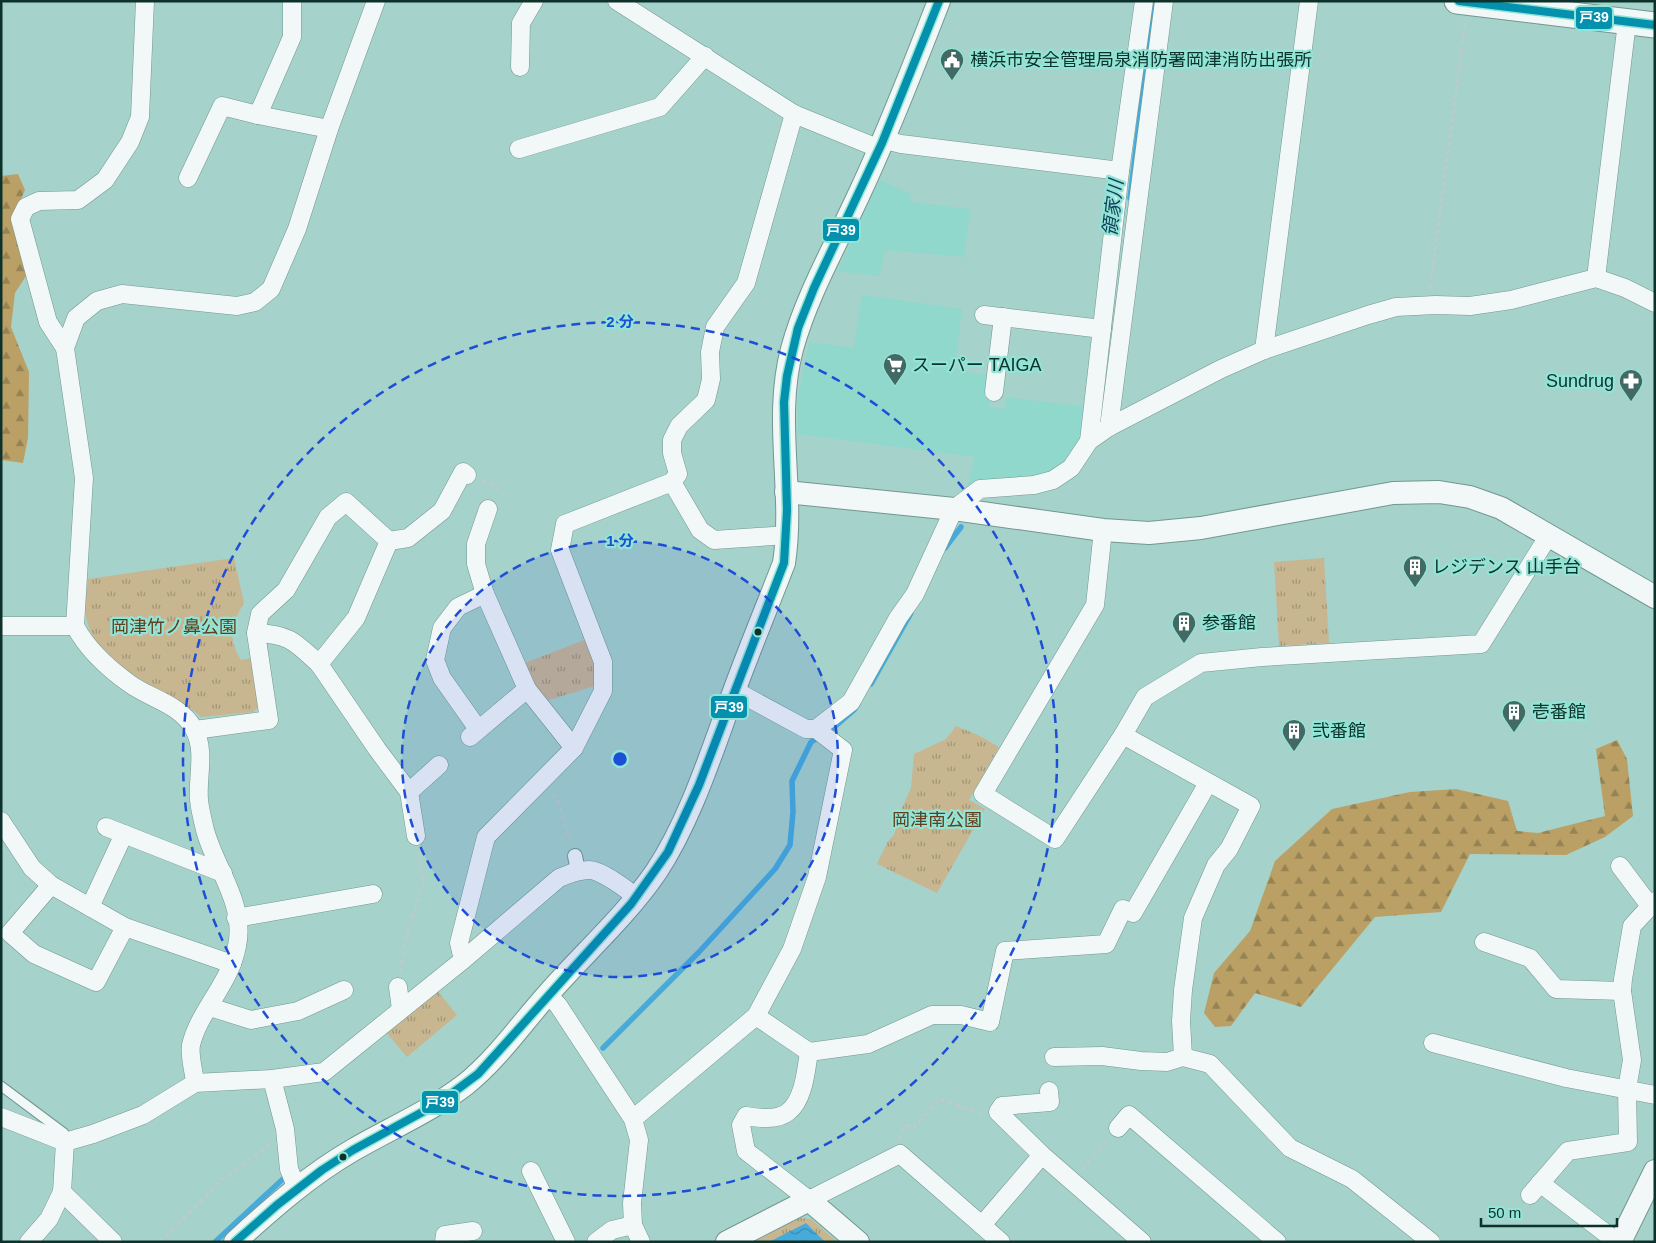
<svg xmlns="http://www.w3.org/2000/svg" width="1656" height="1243" font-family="Helvetica,'Noto Sans JP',sans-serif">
	<defs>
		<pattern id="forest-firs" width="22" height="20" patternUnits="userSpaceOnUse" patternTransform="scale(1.25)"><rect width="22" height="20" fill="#bba066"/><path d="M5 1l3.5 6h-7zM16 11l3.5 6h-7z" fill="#968354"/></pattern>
		<pattern id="park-tufts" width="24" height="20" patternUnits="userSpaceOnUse" patternTransform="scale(1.25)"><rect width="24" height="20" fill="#c8b691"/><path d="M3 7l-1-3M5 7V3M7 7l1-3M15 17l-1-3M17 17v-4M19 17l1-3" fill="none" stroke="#a19577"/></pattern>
		<pattern id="water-waves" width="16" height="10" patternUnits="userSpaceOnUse" patternTransform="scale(1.25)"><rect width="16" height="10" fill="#46abda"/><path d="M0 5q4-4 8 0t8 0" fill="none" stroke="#398cb1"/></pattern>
	</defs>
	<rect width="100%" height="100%" fill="#a5d2ca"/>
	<g fill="#90d8cb">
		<polygon points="880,180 911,194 910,202 970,209 964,257 885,250 880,276 838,271"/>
		<polygon points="862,295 962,309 955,369 993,376 989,407 1005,409 1007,397 1087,407 1083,440 1067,465 1048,476 968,485 975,457 798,434 798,397 809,342 854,348"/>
	</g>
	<g fill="url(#forest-firs)">
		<polygon points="18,174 25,190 12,219 26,276 15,293 11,327 29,372 28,438 23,463 1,460 1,176"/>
		<polygon points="1617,740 1627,759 1633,816 1605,837 1566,855 1470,854 1441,912 1375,917 1301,1007 1255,993 1231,1026 1215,1027 1204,1013 1214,973 1250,931 1275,861 1332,809 1410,792 1456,789 1508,801 1517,831 1538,833 1605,816 1596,749"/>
	</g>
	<g fill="url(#park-tufts)">
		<path d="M 234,558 L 244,603 C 232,623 227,638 241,660 L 253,658 L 258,707 L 253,712 L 202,717 C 165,686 97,670 86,617 C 84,605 87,591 88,579 Z"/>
		<polygon points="1324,558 1329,643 1279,646 1274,562"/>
		<polygon points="587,639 598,661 595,686 546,701 533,686 522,664"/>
		<polygon points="956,726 978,735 999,747 969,800 985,809 937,893 877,864 888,841 894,835 901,810 911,788 914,754 946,739"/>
		<polygon points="436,989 457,1015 407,1057 385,1031"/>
		<polygon points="800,1218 811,1219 837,1242 753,1242"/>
	</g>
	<polygon fill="url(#water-waves)" points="806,1223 825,1242 769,1242"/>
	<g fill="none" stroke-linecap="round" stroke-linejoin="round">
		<g stroke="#46abda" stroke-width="5.5">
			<polyline points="1130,198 1154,1"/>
			<polyline points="1101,418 1105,390"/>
			<polyline points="945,548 961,527"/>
			<polyline points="871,684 911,613"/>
			<polyline points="603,1048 699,952 775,869 790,845 793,812 792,781 811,742 831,730 854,710 858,704"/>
			<polyline points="215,1242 283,1179"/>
		</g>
		<g stroke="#729791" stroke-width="11">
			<polyline id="service" points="1,1086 64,1133 65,1142"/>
		</g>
		<g stroke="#729791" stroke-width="16">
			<polyline id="pedestrian" points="575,856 578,871"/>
		</g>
		<g stroke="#729791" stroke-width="19">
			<g id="minor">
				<polyline points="292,1 292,37 258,115 329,129"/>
				<polyline points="617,1 794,114 880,149"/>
				<polyline points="520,67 521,23 534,1"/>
				<polyline points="885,140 901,144 1120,171"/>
				<polyline points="519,149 660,107 705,56"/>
				<polyline points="188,178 222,106 258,115"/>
				<polyline points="1596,278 1627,22"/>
				<polyline points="984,315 1102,329"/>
				<polyline points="65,348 48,322 20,219 26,207 39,201 78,200 105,180 130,142 140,117 145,1"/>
				<polyline points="1264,350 1309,1"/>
				<polyline points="994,392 1003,317"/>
				<polyline points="1109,427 1164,1"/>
				<polyline points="1089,441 1120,171 1144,1"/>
				<polyline points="672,482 678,474 672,453 672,440 679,426 706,400 711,379 710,352 715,327 746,283 794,114"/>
				<polyline points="488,509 476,544 476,564 485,594 527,689 574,748"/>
				<polyline points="1103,530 1095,605 983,794 1055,839 1123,735"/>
				<polyline points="389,541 408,538 442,511 463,472 467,475"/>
				<polyline points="1,626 75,626"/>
				<path d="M 256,633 C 289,634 295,642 319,664"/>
				<polyline points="734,690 806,729 816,729"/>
				<polyline points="478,729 442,678 435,660 442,628 458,607 485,594"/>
				<polyline points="195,730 269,720 256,633 260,614 286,590 328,517 346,502 389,541 356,618 319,664 377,749 409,792 416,836"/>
				<polyline points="470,737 527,689"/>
				<polyline points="409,792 439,765"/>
				<polyline points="1,821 32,868 51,885 125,927 232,964"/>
				<polyline points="106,827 223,873"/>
				<polyline points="1620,866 1650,906"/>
				<polyline points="51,885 10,933 34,954 96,982 125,927"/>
				<polyline points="90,907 124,834"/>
				<polyline points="236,918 373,894"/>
				<polyline points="1484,942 1530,958 1556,989 1622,991"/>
				<polyline points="463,960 459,943 486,837 574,748 603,691 603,662 560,550 565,524 672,482 700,530 714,540 788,535"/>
				<polyline points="398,987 401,1009"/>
				<polyline points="547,994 558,1005 633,1119 639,1140 632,1203 633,1225 641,1242"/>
				<polyline points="210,1007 251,1020 298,1011 344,990"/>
				<polyline points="756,1016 809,1052 868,1044 932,1015 961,1015 990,1022 1005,951 1106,944 1123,909 1133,913 1208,783"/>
				<polyline points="1433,1043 1566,1078 1655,1095"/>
				<path d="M 809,1052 C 806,1070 804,1100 788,1112 C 777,1121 758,1118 746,1116 L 741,1125 L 746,1151 L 809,1200 L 900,1154 L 1001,1242"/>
				<polyline points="1054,1057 1102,1056 1141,1061 1167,1062 1183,1057 1210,1064 1290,1148 1352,1179 1431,1242"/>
				<polyline points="1183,1057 1181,1021 1183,990 1193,918 1216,865 1229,849 1251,806 1123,735 1145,697 1201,663 1262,657 1481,644 1549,535"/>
				<polyline points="272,1079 285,1129 289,1169 297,1189"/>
				<path d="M 195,1083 C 194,1071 189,1056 191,1045 C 199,1011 230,984 237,946 C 246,904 215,868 205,830 C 203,821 200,810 199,800 C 197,777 206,751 194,729 C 180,704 151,699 130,684 C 109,669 87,649 75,626 L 84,478 L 65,348 L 76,318 L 97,301 L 122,294 L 237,306 L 255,302 L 271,289 L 297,229 L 329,129 L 376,1"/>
				<polyline points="1049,1091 1050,1102 1002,1106 998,1112 1042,1155 1142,1242"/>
				<path d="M 1,1117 L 65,1142 L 93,1134 L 143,1115 L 195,1083 L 272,1079 L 324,1072 L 463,960 L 559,878 C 569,874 578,870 589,870 C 601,870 628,890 637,898"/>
				<polyline points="633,1119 756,1016 792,949 817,877 843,750 816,729 851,702 898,618 915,594 954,509 980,489 1034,485 1053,480 1071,468 1089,441 1109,427 1221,369 1264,350 1368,315 1396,307 1435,305 1470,306 1511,300 1596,278 1625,288 1655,303"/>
				<polyline points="1118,1128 1129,1115 1277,1242"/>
				<polyline points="531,1171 566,1242"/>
				<polyline points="1540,1183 1617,1242"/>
				<polyline points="62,1192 113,1242"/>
				<polyline points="1530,1195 1568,1151 1628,1142 1627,1089 1632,1060 1622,991 1623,979 1632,926 1655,901"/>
				<polyline points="982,1225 1042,1155"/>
				<polyline points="29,1242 49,1219 62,1192 65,1142"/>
				<polyline points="444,1242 445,1235 473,1231"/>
				<polyline points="596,1242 612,1230 633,1225"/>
			</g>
		</g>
		<g stroke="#729791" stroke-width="24">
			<g id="tertiary">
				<polyline points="786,492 954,509 1103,530 1149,533 1201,528 1393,493 1439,492 1470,497 1501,508 1655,597"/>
				<path d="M 235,1242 C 272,1208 310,1175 353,1150 C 391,1128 431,1111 466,1084 C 498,1058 521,1024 548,994 C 584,953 625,917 656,872 C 690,821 712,751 733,694 C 749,650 767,607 784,563 C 795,492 773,420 792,349 C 807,294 838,241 861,190 C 890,128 914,65 939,1"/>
				<polyline points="727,1242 809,1200 858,1242"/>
				<polyline points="1620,1242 1655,1171"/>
			</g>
		</g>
		<g stroke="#729791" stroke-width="27">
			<polyline id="secondary" points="1457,1 1655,25"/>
		</g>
		<g stroke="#becbc8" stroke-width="3" stroke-dasharray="4 4" stroke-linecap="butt">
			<polyline points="1430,289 1465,23"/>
			<polyline points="482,480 497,487 495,493"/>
			<polyline points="553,794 557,798 570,841"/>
			<polyline points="400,972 406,937 423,886 419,852"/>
			<polyline points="900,1139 904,1125 914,1127 939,1099 982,1113"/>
			<polyline points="1082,1169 1107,1140"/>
			<polyline points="160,1242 224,1178 270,1145"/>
		</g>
		<use href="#service" stroke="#f2f8f7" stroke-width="9"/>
		<use href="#pedestrian" stroke="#f2f8f7" stroke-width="14"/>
		<use href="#minor" stroke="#f2f8f7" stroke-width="18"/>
		<use href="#tertiary" stroke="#f2f8f7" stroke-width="22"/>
		<use href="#secondary" stroke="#f2f8f7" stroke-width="25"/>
		<g stroke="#92e5d6" stroke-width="11">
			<g id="bus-1">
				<polyline points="1459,1 1655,25"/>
				<polyline points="235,1242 277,1205 322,1170 353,1150 439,1103 478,1074 631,904 668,852 699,785 784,563 787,510 784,402 787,376 798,328 814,288 882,143 939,1"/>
			</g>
		</g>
		<use href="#bus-1" stroke="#0391ad" stroke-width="8"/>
	</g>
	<circle cx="620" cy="759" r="218" fill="#1d4ed8" fill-opacity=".12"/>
	<g fill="none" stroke="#1d4ed8" stroke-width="2.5" stroke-dasharray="9 6">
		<circle cx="620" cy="759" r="218"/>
		<circle cx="620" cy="759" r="437"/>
	</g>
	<defs>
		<g id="civic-pin" transform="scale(1.25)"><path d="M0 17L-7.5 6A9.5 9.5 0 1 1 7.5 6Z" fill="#426963" stroke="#92e5d6"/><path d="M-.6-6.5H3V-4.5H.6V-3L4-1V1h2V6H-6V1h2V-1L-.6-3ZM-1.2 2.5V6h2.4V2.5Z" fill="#fff"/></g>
		<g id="supermarket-pin" transform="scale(1.25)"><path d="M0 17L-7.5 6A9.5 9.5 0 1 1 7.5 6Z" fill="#426963" stroke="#92e5d6"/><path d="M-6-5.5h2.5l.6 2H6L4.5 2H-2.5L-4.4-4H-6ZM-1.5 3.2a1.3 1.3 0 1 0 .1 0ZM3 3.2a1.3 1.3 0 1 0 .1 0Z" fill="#fff"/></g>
		<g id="pharmacy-pin" transform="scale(1.25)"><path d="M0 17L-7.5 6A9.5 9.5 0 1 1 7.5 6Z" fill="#426963" stroke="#92e5d6"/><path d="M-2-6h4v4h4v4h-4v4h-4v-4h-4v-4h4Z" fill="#fff"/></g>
		<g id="building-pin" transform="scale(1.25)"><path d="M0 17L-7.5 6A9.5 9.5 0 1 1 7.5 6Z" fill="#426963" stroke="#92e5d6"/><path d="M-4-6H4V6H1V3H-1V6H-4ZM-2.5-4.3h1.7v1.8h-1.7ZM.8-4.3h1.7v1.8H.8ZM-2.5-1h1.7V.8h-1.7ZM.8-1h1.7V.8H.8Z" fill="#fff"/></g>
	</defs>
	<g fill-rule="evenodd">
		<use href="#civic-pin" x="952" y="60"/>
		<use href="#supermarket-pin" x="895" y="365"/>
		<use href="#pharmacy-pin" x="1631" y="381"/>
		<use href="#building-pin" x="1415" y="567"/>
		<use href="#building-pin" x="1184" y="623"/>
		<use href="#building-pin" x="1514" y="712"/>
		<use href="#building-pin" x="1294" y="731"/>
	</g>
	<g fill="#0d312b" stroke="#92e5d6" stroke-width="2">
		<circle cx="758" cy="632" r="4.5"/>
		<circle cx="343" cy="1157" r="4.5"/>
	</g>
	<g text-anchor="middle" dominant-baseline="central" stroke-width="4.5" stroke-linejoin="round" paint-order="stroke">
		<g font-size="18" fill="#0d312b" stroke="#92e5d6" text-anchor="start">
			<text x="970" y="60">横浜市安全管理局泉消防署岡津消防出張所</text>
			<text x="912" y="365">スーパー TAIGA</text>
			<text x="1614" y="381" text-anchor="end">Sundrug</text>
			<text x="1432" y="567">レジデンス 山手台</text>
			<text x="1202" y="623">参番館</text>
			<text x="1532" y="712">壱番館</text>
			<text x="1312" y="731">弐番館</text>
		</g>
		<g font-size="18" fill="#623e1c" stroke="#92e5d6">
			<text x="174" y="627">岡津竹ノ鼻公園</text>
			<text x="937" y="820">岡津南公園</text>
		</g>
		<g font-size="19" font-style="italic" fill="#103e5b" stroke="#92e5d6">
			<text transform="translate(1113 208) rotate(-83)">領家川</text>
		</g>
	</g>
	<circle cx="620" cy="759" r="8" fill="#1d4ed8" stroke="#92e5d6" stroke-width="2.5"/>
	<g font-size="15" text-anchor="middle" font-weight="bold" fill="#1d4ed8" stroke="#92e5d6" stroke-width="4.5" stroke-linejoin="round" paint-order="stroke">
		<text x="620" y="327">2 分</text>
		<text x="620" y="546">1 分</text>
	</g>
	<g stroke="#92e5d6" stroke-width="2">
		<rect x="1575" y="6" width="38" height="24" rx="5" fill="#0391ad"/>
		<rect x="822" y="218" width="38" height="24" rx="5" fill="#0391ad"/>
		<rect x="710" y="695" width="38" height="24" rx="5" fill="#0391ad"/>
		<rect x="421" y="1090" width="38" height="24" rx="5" fill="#0391ad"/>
	</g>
	<g font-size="14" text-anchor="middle" font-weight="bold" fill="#fff">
		<text x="1594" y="22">戸39</text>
		<text x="841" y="235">戸39</text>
		<text x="729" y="712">戸39</text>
		<text x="440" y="1107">戸39</text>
	</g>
	<rect width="1656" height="1243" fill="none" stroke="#0d312b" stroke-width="5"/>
	<path d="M1481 1218v8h136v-8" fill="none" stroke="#0d312b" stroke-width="2.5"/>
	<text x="1488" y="1218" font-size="15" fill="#0d312b" stroke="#92e5d6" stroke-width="4" paint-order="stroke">50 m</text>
</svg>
